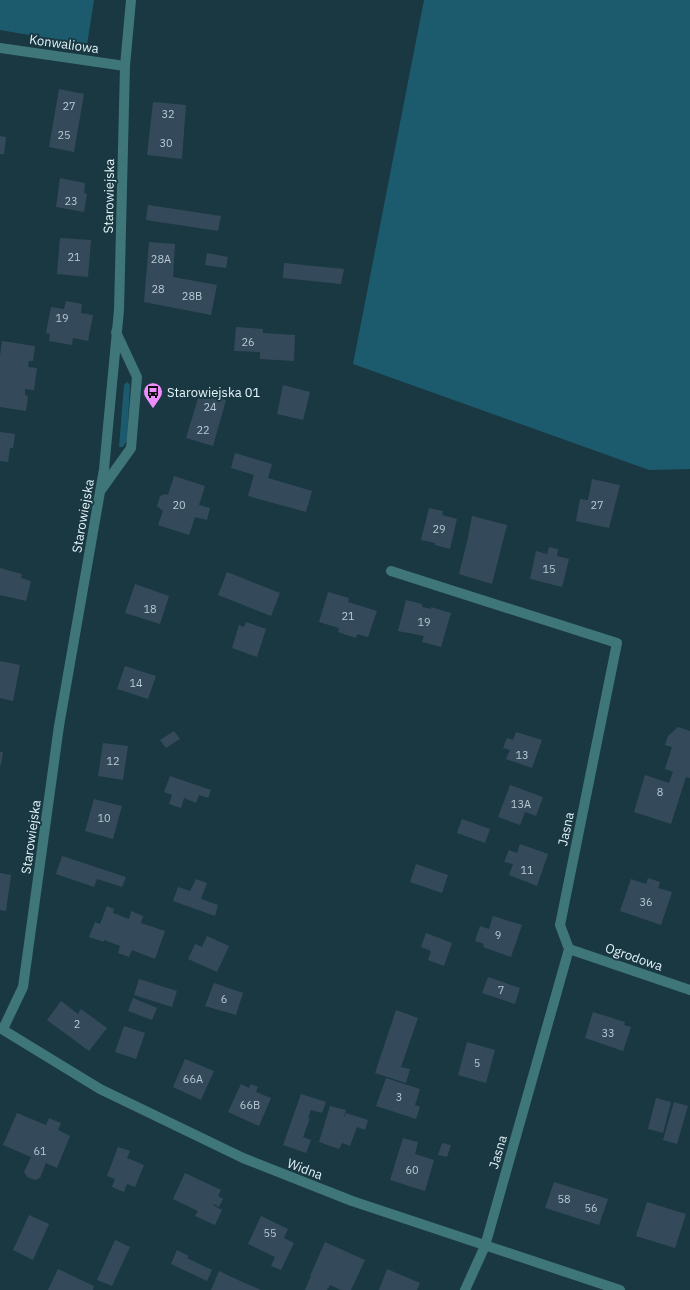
<svg xmlns="http://www.w3.org/2000/svg" width="690" height="1290" font-family="'IBM Plex Sans',sans-serif">
	<rect width="100%" height="100%" fill="#1a3841"/>
	<g fill="#1c5a6d">
		<polygon points="0,0 94,0 87,45 0,30"/>
		<polygon points="424,0 690,0 690,469 649,470 353,364"/>
		<polygon points="127,382 130,385 127,440 123,447 119,447 124,385"/>
	</g>
	<g fill="#344a5b">
		<polygon points="59,89 84,94 74,152 49,147"/>
		<polygon points="153,102 186,105 182,159 147,155"/>
		<polygon points="0,136 6,137 4,154 0,154"/>
		<polygon points="60,178 85,183 84,193 87,194 84,212 56,207"/>
		<polygon points="148,205 221,216 218,231 146,220"/>
		<polygon points="60,238 91,240 88,277 57,274"/>
		<polygon points="149,242 175,244 173,277 217,285 211,315 144,302"/>
		<polygon points="207,253 228,257 226,268 205,265"/>
		<polygon points="284,263 344,269 341,284 283,278"/>
		<polygon points="66,301 82,304 81,313 93,315 88,341 73,338 72,345 49,341 50,334 46,333 51,307 64,309"/>
		<polygon points="236,327 263,329 263,333 295,335 294,361 260,359 260,352 234,351"/>
		<polygon points="2,341 35,346 33,361 29,361 28,367 37,368 34,390 25,389 25,395 28,396 26,411 0,407 0,356"/>
		<polygon points="283,385 310,392 303,420 277,414"/>
		<polygon points="200,392 226,400 213,446 186,438"/>
		<polygon points="0,432 15,434 13,448 10,448 8,462 0,461"/>
		<polygon points="235,453 272,464 268,478 312,491 306,512 248,496 254,475 231,468"/>
		<polygon points="174,476 205,486 199,505 210,508 207,520 195,517 189,535 158,525 163,511 157,506 160,496 165,494 168,495"/>
		<polygon points="592,479 620,485 609,528 576,521 580,499 588,500"/>
		<polygon points="429,508 443,511 442,515 457,519 450,549 435,545 435,543 421,540"/>
		<polygon points="472,516 507,525 492,584 459,574 467,542"/>
		<polygon points="549,547 558,549 557,556 569,559 562,587 530,579 536,551 547,554"/>
		<polygon points="0,568 22,574 21,578 31,581 26,601 0,595"/>
		<polygon points="227,572 280,593 271,616 218,595"/>
		<polygon points="135,584 169,596 160,624 125,613"/>
		<polygon points="328,592 349,598 348,602 377,611 368,637 357,634 356,638 338,632 339,628 319,622"/>
		<polygon points="406,600 422,604 422,607 431,609 431,607 451,613 441,647 422,642 424,636 398,631"/>
		<polygon points="246,622 266,629 257,657 232,648 239,625 244,627"/>
		<polygon points="0,661 20,665 13,701 0,698"/>
		<polygon points="125,666 156,676 148,699 117,689"/>
		<polygon points="678,727 690,731 690,778 686,777 671,824 634,812 645,775 669,783 673,772 665,769 672,747 665,745 668,736"/>
		<polygon points="174,731 180,739 166,748 160,740"/>
		<polygon points="516,732 542,740 532,768 506,759 510,750 503,748 507,738 513,740"/>
		<polygon points="103,743 128,746 123,780 98,776"/>
		<polygon points="0,752 3,752 1,765 0,765"/>
		<polygon points="170,776 211,790 208,798 199,795 196,803 184,798 181,808 169,804 172,795 164,792"/>
		<polygon points="510,785 543,797 536,816 525,812 520,825 498,817"/>
		<polygon points="94,799 122,806 113,839 85,831"/>
		<polygon points="462,819 490,829 485,843 457,833"/>
		<polygon points="520,844 548,854 537,886 509,875 513,864 504,862 509,850 517,853"/>
		<polygon points="62,856 126,877 122,887 97,879 94,887 56,874"/>
		<polygon points="416,864 448,875 442,893 410,882"/>
		<polygon points="0,873 11,875 6,911 0,910"/>
		<polygon points="648,878 660,882 658,888 672,892 661,925 620,911 631,879 646,884"/>
		<polygon points="196,879 207,883 201,899 218,905 215,916 173,901 178,887 190,891"/>
		<polygon points="107,906 114,909 113,913 129,919 131,911 143,916 141,923 165,931 155,959 132,950 129,957 118,953 120,946 104,940 104,942 89,937 95,922 100,924"/>
		<polygon points="493,916 522,925 511,957 483,947 484,944 475,941 480,926 489,929"/>
		<polygon points="426,933 452,943 444,966 428,960 431,951 421,947"/>
		<polygon points="207,936 229,946 217,972 188,959 195,944 202,947"/>
		<polygon points="488,977 520,988 515,1004 482,993"/>
		<polygon points="139,979 177,991 172,1007 134,995"/>
		<polygon points="214,983 243,993 236,1015 205,1006"/>
		<polygon points="133,998 157,1008 152,1020 128,1011"/>
		<polygon points="61,1001 78,1014 81,1009 107,1028 89,1051 47,1020"/>
		<polygon points="396,1010 418,1018 401,1067 410,1069 406,1083 375,1073"/>
		<polygon points="593,1012 625,1022 624,1025 631,1027 623,1051 585,1038"/>
		<polygon points="124,1026 145,1033 136,1059 115,1052"/>
		<polygon points="467,1042 495,1050 486,1083 458,1075"/>
		<polygon points="185,1059 214,1071 201,1100 173,1087"/>
		<polygon points="386,1078 420,1089 415,1105 420,1107 416,1119 376,1106"/>
		<polygon points="241,1084 249,1088 251,1084 258,1087 256,1092 271,1098 259,1126 228,1112"/>
		<polygon points="301,1094 326,1102 322,1113 311,1110 308,1118 310,1118 303,1137 311,1140 306,1153 283,1145"/>
		<polygon points="656,1098 671,1102 663,1133 648,1129"/>
		<polygon points="674,1102 688,1106 677,1144 663,1140"/>
		<polygon points="330,1106 346,1110 343,1120 346,1113 368,1120 365,1130 357,1127 350,1146 342,1143 339,1149 319,1142"/>
		<polygon points="17,1113 46,1125 49,1118 61,1123 58,1130 70,1136 57,1168 46,1163 40,1178 35,1180 27,1177 24,1172 31,1157 3,1145"/>
		<polygon points="403,1138 418,1142 415,1154 434,1160 425,1191 390,1180"/>
		<polygon points="442,1143 451,1145 447,1157 438,1155"/>
		<polygon points="118,1147 130,1151 127,1158 144,1165 135,1187 127,1184 124,1192 112,1187 115,1179 107,1176"/>
		<polygon points="185,1173 221,1190 218,1196 223,1199 219,1207 214,1204 213,1205 222,1210 215,1225 195,1216 198,1211 173,1199"/>
		<polygon points="554,1182 608,1199 599,1225 545,1208"/>
		<polygon points="647,1202 686,1214 675,1248 636,1236"/>
		<polygon points="29,1215 49,1224 33,1260 13,1250"/>
		<polygon points="261,1216 288,1229 284,1238 294,1243 281,1270 271,1266 275,1257 248,1244"/>
		<polygon points="115,1240 130,1247 112,1286 97,1280"/>
		<polygon points="325,1242 365,1260 351,1290 341,1290 330,1285 327,1290 305,1290 311,1276 310,1276"/>
		<polygon points="177,1250 189,1256 187,1258 212,1270 207,1281 171,1264"/>
		<polygon points="58,1269 94,1286 93,1290 48,1290"/>
		<polygon points="387,1269 420,1283 417,1290 379,1290"/>
		<polygon points="219,1271 238,1280 261,1290 211,1290"/>
	</g>
	<g fill="none" stroke-linecap="round" stroke-linejoin="round">
		<polyline stroke="#3e767a" stroke-width="10" points="101,490 131,448 137,377 116,332"/>
		<g stroke="#3e767a" stroke-width="10">
			<polyline points="0,48 125,66"/>
			<polyline points="391,571 617,643 560,925 569,949 485,1246 465,1290"/>
			<polyline points="569,949 690,990"/>
			<polyline points="0,1028 100,1089 243,1158 352,1201 620,1290"/>
			<polyline points="3,1029 23,987 59,726 104,469 119,310 125,66 131,0"/>
		</g>
	</g>
	<defs>
		<g id="bus-pin" transform="scale(1)"><path d="M0 17L-7.5 6A9.5 9.5 0 1 1 7.5 6Z" fill="#eb8dfb" stroke="#1a3841"/><path d="M-5-6H5V4H4V6H2V4H-2V6H-4V4H-5ZM-3.5-4V0h7V-4ZM-3.5 1.2v1.5H-2V1.2ZM2 1.2v1.5H3.5V1.2Z" fill="#111"/></g>
	</defs>
	<g fill-rule="evenodd">
		<use href="#bus-pin" x="153" y="392"/>
	</g>
	<g text-anchor="middle" dominant-baseline="central" stroke-width="4" stroke-linejoin="round" paint-order="stroke">
		<g font-size="11" fill="#b8cad3">
			<text x="69" y="106">27</text>
			<text x="168" y="114">32</text>
			<text x="64" y="135">25</text>
			<text x="166" y="143">30</text>
			<text x="71" y="201">23</text>
			<text x="74" y="257">21</text>
			<text x="161" y="259">28A</text>
			<text x="158" y="289">28</text>
			<text x="192" y="296">28B</text>
			<text x="62" y="318">19</text>
			<text x="248" y="342">26</text>
			<text x="210" y="407">24</text>
			<text x="203" y="430">22</text>
			<text x="179" y="505">20</text>
			<text x="597" y="505">27</text>
			<text x="439" y="529">29</text>
			<text x="549" y="569">15</text>
			<text x="150" y="609">18</text>
			<text x="348" y="616">21</text>
			<text x="424" y="622">19</text>
			<text x="136" y="683">14</text>
			<text x="522" y="755">13</text>
			<text x="113" y="761">12</text>
			<text x="660" y="792">8</text>
			<text x="521" y="804">13A</text>
			<text x="104" y="818">10</text>
			<text x="527" y="870">11</text>
			<text x="646" y="902">36</text>
			<text x="498" y="935">9</text>
			<text x="501" y="990">7</text>
			<text x="224" y="999">6</text>
			<text x="77" y="1024">2</text>
			<text x="608" y="1033">33</text>
			<text x="477" y="1063">5</text>
			<text x="193" y="1079">66A</text>
			<text x="399" y="1097">3</text>
			<text x="250" y="1105">66B</text>
			<text x="40" y="1151">61</text>
			<text x="412" y="1170">60</text>
			<text x="564" y="1199">58</text>
			<text x="591" y="1208">56</text>
			<text x="270" y="1233">55</text>
		</g>
		<g font-size="13" fill="#e4f4fb" stroke="#1a3841">
			<text transform="translate(64 44) rotate(8)">Konwaliowa</text>
			<text transform="translate(109 196) rotate(-89)">Starowiejska</text>
			<text transform="translate(83 516) rotate(-80)">Starowiejska</text>
			<text transform="translate(566 829) rotate(-78)">Jasna</text>
			<text transform="translate(31 837) rotate(-82)">Starowiejska</text>
			<text transform="translate(634 957) rotate(19)">Ogrodowa</text>
			<text transform="translate(498 1152) rotate(-74)">Jasna</text>
			<text transform="translate(305 1169) rotate(21)">Widna</text>
		</g>
		<g font-size="13" fill="#e4f4fb" stroke="#1a3841" text-anchor="start">
			<text x="167" y="392">Starowiejska 01</text>
		</g>
	</g>
</svg>
